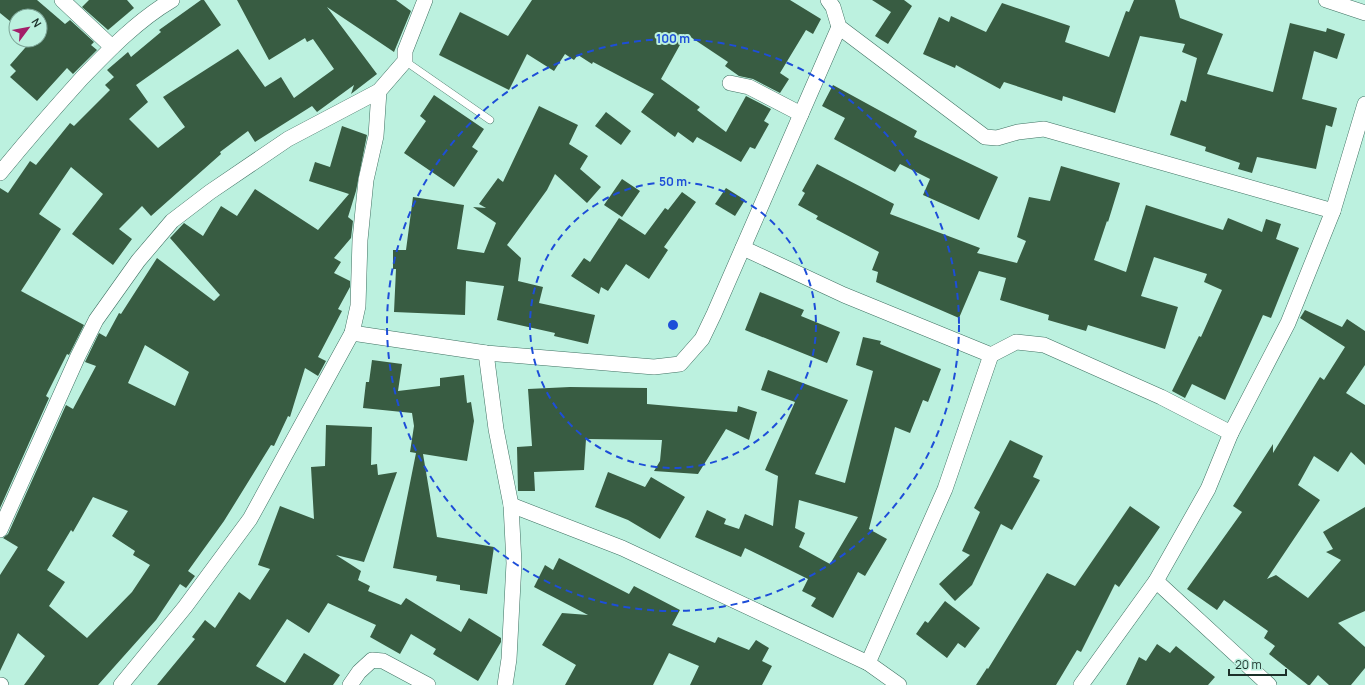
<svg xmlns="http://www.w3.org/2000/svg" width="1365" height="685" font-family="Manrope,sans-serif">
	<rect width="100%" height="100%" fill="#bcf1df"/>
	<g fill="#385c42" fill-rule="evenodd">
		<polygon points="0,0 37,0 65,24 70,20 94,42 91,45 97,50 73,74 67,68 37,101 10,77 16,71 10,65 32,40 40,40 40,16 16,16 16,26 0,13"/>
		<polygon points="89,0 127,0 134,8 108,30 82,7"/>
		<polygon points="201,0 204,0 221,25 136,85 148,102 129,119 158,148 185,127 163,97 238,49 265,87 281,77 294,98 334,69 313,39 307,42 305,38 269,60 237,0 396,0 411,11 394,52 327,7 377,74 351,94 354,85 317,112 312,106 255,142 248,131 220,152 221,154 151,216 142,206 119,229 132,239 113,265 72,234 103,194 71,167 39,214 61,229 21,291 84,325 69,355 67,354 46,396 49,398 0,508 0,188 8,193 30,161 36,165 70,123 74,126 110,90 105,85 114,77 107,70 128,52 131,57 161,32 159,30"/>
		<polygon points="532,0 790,0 821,19 813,34 806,30 780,73 789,79 780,93 753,79 739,76 725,66 728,62 686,34 661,79 700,107 697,110 726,132 746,96 771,109 764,121 769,124 755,149 750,147 741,162 697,137 693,143 678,132 675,137 641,112 654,94 593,62 592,64 578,55 574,60 565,54 554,71 527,54 509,90 439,55 460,12 508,36"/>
		<polygon points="872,0 904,0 912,6 888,44 875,36 891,12"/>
		<polygon points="1134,0 1175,0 1180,18 1223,34 1207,74 1273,92 1290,23 1326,32 1327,28 1345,34 1337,59 1314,51 1302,99 1337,108 1332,127 1326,125 1316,169 1257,157 1252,173 1238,169 1240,163 1205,151 1206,147 1170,135 1181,100 1186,102 1197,58 1182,52 1185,44 1140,36 1115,113 1063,96 1062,101 1004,82 1000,89 956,65 955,68 923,54 939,17 949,22 951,16 986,32 1002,3 1070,26 1065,42 1109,57 1126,11 1129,12"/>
		<polygon points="833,85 917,131 914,137 998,177 979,220 923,195 930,179 900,164 895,172 834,139 845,118 822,106"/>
		<polygon points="434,95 484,129 472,147 478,151 454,187 404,153 426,121 420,116"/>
		<polygon points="539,106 578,125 569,144 588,156 580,169 601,187 587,203 555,174 547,190 507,245 521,258 518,281 543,287 539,303 595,315 588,344 554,336 555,333 497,320 504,286 466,281 465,315 394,312 396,269 393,269 393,250 406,250 413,197 464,205 457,249 484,253 496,223 473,207 486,208 479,204 498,178 503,182"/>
		<polygon points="606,112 631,131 621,145 595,126"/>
		<path d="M 342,126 L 367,135 L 356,191 L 348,217 L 353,221 L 351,238 L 334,258 L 341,262 L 334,273 L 350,281 L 350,287 L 338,309 L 342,311 L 318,357 L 326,361 L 318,376 L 305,368 L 290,417 L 288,416 L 274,446 L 271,445 L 224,521 L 188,571 L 195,576 L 186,588 L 180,584 L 156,620 L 98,685 L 24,685 L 45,656 L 18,633 L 0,671 L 0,575 L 18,547 L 3,538 L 8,534 L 66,405 L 73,409 L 96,366 L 85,362 L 99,333 L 106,337 L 119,313 L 121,314 L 157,258 L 214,301 L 220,295 L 170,238 L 184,223 L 203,236 L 221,206 L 237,216 L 255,189 L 318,230 L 349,194 L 309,181 L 315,162 L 330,167 ZM 145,345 L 189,372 L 175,406 L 128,383 ZM 93,497 L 128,511 L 112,536 L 135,551 L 133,555 L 150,565 L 132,592 L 87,638 L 49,606 L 65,582 L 47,570 L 71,530 L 73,532 Z"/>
		<polygon points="817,164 894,204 890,214 980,248 977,253 1017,263 1026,241 1017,237 1029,197 1050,201 1061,166 1120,183 1108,222 1107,221 1094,260 1126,272 1146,205 1223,230 1228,218 1262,232 1266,219 1281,224 1276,239 1299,248 1271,318 1263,315 1225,400 1192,384 1185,398 1172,391 1199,336 1201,337 1222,290 1204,282 1207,274 1154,257 1141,296 1178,307 1165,349 1088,325 1086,331 1048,320 1049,315 1000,300 1006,278 979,271 959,318 876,282 878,272 872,270 879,252 816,219 818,216 798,205 805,193 802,191"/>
		<polygon points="622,179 640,191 622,217 604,205"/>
		<polygon points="726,188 745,200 735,216 715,204"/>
		<polygon points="682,192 696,202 664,247 668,250 649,279 626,264 608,291 601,287 599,294 571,276 584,258 590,262 619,218 645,235 665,208 668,210"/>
		<polygon points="760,292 804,310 801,316 840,332 827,363 745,330"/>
		<polygon points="1305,310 1342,327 1347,319 1365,331 1365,365 1346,393 1365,405 1365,465 1351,452 1338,472 1314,456 1298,485 1320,500 1267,579 1276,575 1308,598 1341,560 1326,552 1333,549 1323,532 1365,507 1365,611 1338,623 1365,647 1365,668 1351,685 1329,685 1318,675 1310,685 1308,685 1269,654 1275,646 1264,638 1268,631 1224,600 1217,610 1187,589 1242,512 1233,506 1273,444 1273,453 1320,377 1324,380 1345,347 1300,318"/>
		<path d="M 863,337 L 881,341 L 880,344 L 941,369 L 928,402 L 923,400 L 910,433 L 895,427 L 869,529 L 887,539 L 865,576 L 858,572 L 833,618 L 811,606 L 816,598 L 802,591 L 808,579 L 745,548 L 741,557 L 695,537 L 707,510 L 726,519 L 724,524 L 739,529 L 745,514 L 773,526 L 778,476 L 765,470 L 795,402 L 761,390 L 768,370 L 848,400 L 815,474 L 845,483 L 873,371 L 856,365 ZM 799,500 L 858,517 L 830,564 L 799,547 L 805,533 L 795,528 Z"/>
		<polygon points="372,360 402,364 398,391 440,386 440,378 464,375 467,403 471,402 474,421 467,461 423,454 437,537 494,547 487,594 460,590 460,585 436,581 437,576 393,568 416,453 410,452 414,426 412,413 363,408 366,382 369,382"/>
		<polygon points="570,387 647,388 647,404 737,412 738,406 757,412 749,440 726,429 698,474 654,471 660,461 662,440 586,439 584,470 534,472 535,491 518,491 517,447 532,446 528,389"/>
		<polygon points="326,425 372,427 371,465 377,464 378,475 397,472 364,562 336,555 361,571 358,580 370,586 368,591 401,605 406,598 461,632 469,618 501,638 501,642 478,681 433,654 436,649 411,634 400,654 370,637 376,625 328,603 309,633 287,619 256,666 285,683 304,653 340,675 333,685 157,685 195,639 192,637 205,620 215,628 239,592 250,600 270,569 258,565 280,506 314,519 311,467 325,466"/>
		<polygon points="1010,440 1043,456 1033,477 1040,480 1012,530 1001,524 972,585 955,601 939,584 970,555 962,551 980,512 974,508"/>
		<polygon points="608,472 645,487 651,477 685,497 660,539 628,520 595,507"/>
		<polygon points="1130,506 1160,527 1119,587 1115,584 1081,652 1077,650 1056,685 976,685 987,668 988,669 1047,573 1075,586"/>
		<polygon points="559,558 629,594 634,586 680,610 672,625 715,643 718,637 749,650 756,640 769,648 762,661 772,666 762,685 690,685 699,666 669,653 653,685 565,685 576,665 542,645 562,613 588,615 534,587 545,565 553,570"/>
		<polygon points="945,601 980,628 965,648 958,643 947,658 916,634 925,621 928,623"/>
		<polygon points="1157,644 1170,653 1176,646 1215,677 1208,685 1126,685 1139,657 1146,661"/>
	</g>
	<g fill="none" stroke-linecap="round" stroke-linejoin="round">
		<g stroke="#3f7162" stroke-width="8">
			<polyline id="service" points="405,61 490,120"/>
		</g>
		<g stroke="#3f7162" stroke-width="16">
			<g id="minor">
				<polyline points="62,0 112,47"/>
				<polyline points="828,0 833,7 839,27 985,137 997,138 1018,132 1044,129 1333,211"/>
				<polyline points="1326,0 1365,13"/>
				<polyline points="730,83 749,87 801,114"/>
				<path d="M 0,173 C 27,140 54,109 82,78 C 110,49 138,20 172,0"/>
				<polyline points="743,248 844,295 991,355 1016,342 1044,345 1161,397 1231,433"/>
				<polyline points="352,333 486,353 654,367 680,364 702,339 714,314 839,27"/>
				<polyline points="486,353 496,429 511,505 514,563 509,659 505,685"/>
				<polyline points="511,505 622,548 868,663 899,685"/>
				<polyline points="0,530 78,356 96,320 138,261 172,221 210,192 288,139 379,91"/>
				<polyline points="1156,581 1269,685"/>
				<polyline points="868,663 945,489 991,355"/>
				<polyline points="0,685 1,685"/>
				<polyline points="121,685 185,607 250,519 352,333 358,306 360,240 366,180 376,136 379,91 405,61 405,51 425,0"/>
				<polyline points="350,685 359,672 372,660 383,661 428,685"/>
				<polyline points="1081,685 1156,581 1208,489 1231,433 1288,323 1333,211 1365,104"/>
			</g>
		</g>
		<use href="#service" stroke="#fff" stroke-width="7"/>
		<use href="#minor" stroke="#fff" stroke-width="15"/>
	</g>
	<g fill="none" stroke="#1d4ed8" stroke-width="2" stroke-dasharray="7 5">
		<circle cx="673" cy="325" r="143"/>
		<circle cx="673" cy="325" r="286"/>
	</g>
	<circle cx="673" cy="325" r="6" fill="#1d4ed8" stroke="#bcf1df" stroke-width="2"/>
	<g font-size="12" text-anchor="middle" font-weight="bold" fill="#1d4ed8" stroke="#bcf1df" stroke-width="4" stroke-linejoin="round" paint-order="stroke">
		<text x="673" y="43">100 m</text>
		<text x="673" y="186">50 m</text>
	</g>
	<g transform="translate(28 28) rotate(58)"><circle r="19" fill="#bcf1df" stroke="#7ca496"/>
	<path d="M0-3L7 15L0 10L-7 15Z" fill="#a31d69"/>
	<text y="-6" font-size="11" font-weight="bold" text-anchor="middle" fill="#1b3029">N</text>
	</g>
	<path d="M1229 669v6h57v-6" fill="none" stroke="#1b3029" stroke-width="2"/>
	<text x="1235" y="669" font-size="12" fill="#1b3029" stroke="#bcf1df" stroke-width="3" paint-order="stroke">20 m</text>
</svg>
